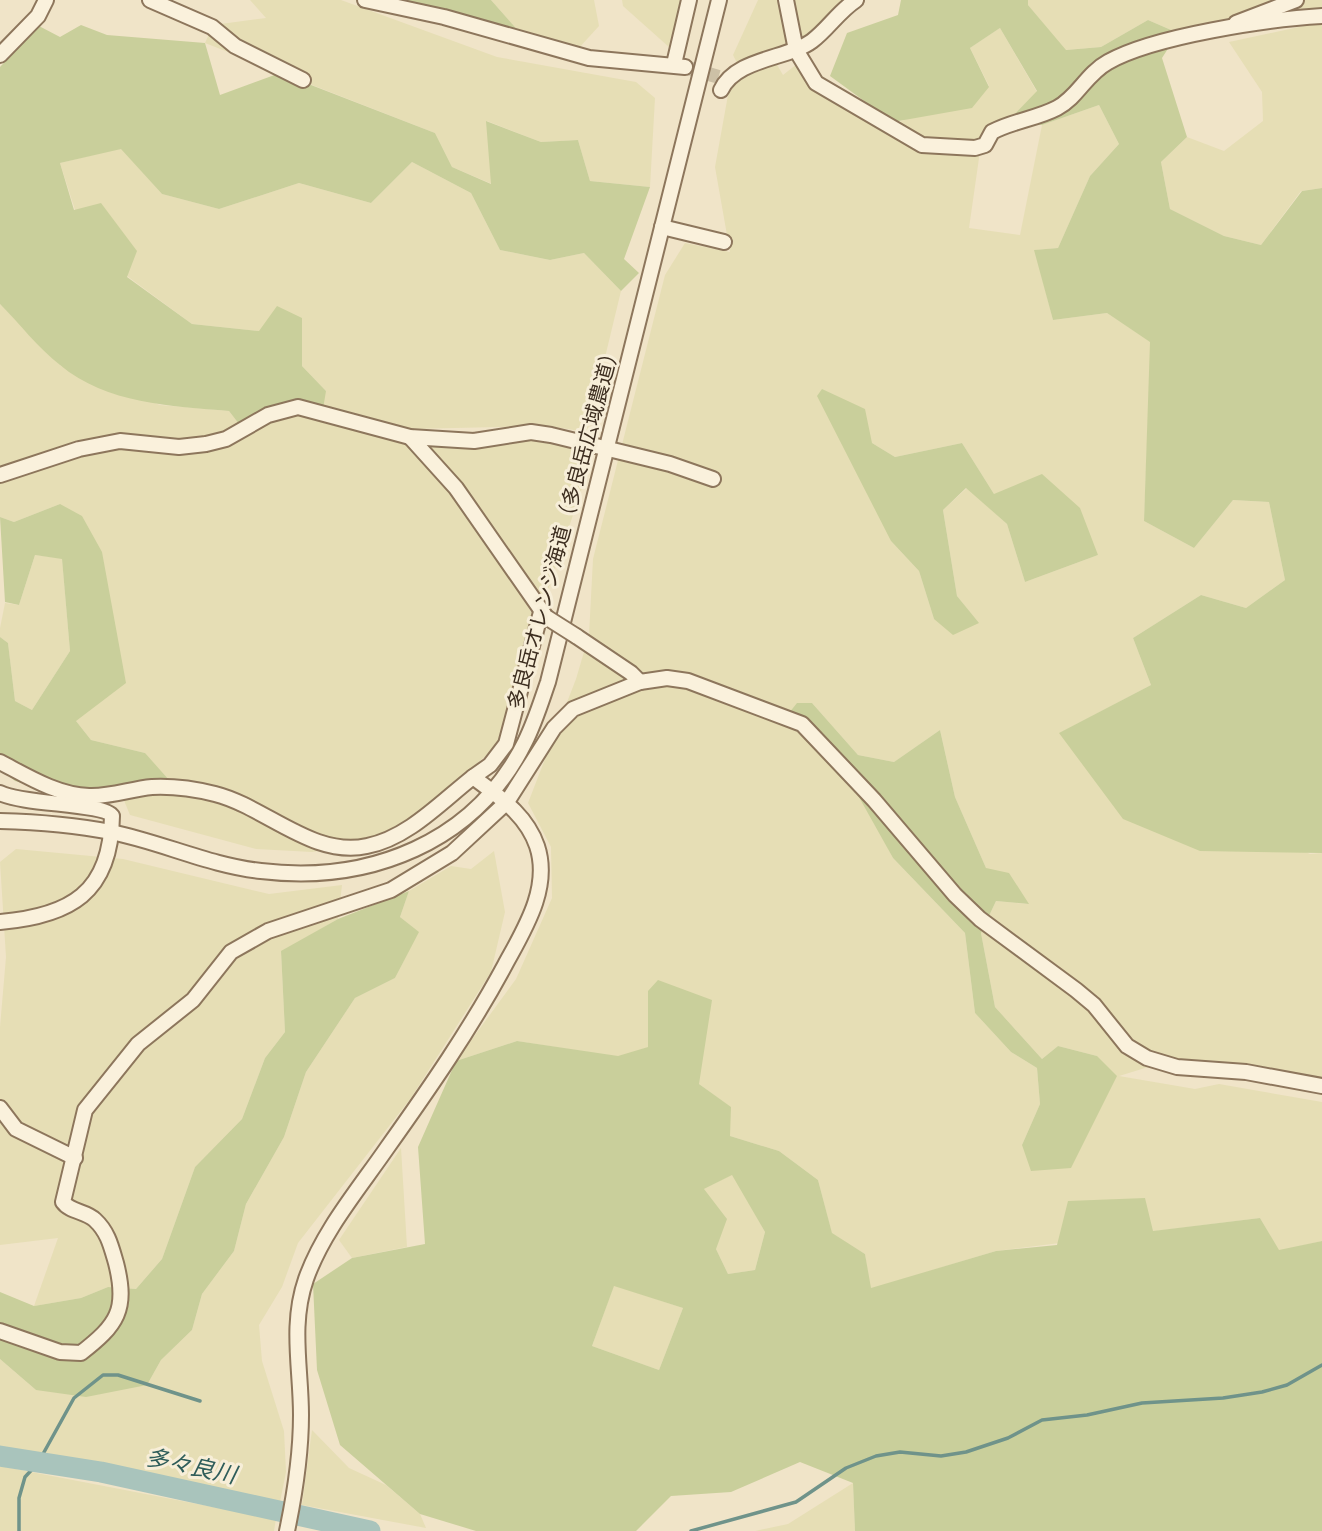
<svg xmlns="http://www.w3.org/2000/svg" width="1322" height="1531" font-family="'IBM Plex Serif','Noto Sans JP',serif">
	<rect width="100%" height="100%" fill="#f0e4c8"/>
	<g fill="#e6deb5" fill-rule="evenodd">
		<polygon points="250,0 341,0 497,57 636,82 655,98 650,187 590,181 578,140 541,142 487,121 492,184 452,167 435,133 205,43 213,25 266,18"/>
		<polygon points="491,0 594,0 599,26 578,49 522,35"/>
		<polygon points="622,0 681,0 669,47 623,6"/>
		<polygon points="758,0 850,0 803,42 739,67 733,55"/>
		<polygon points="1028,0 1322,0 1322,7 1178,33 1148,20 1101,47 1065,50 1028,5"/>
		<polygon points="1322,22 1322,188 1301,191 1261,245 1224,236 1170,209 1161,162 1187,137 1224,151 1263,121 1262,92 1229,42"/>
		<path d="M 1000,28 L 1037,92 L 1008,121 L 982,137 L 969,228 L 1020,235 L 1042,125 L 1099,105 L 1119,144 L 1090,176 L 1058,248 L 1035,250 L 1053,320 L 1107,313 L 1151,342 L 1144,521 L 1194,548 L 1233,500 L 1269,502 L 1285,580 L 1246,608 L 1201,595 L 1133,638 L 1151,685 L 1060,733 L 1310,854 L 1322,853 L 1322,1083 L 1171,1060 L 1119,1076 L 1195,1089 L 1219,1084 L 1322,1102 L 1322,1241 L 1279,1251 L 1260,1218 L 996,1251 L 870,1289 L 865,1254 L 832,1234 L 818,1180 L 779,1151 L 730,1136 L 730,1107 L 699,1084 L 648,991 L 649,1047 L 619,1057 L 517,1041 L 456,1061 L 516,979 L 552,898 L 551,847 L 528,803 L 576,679 L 589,635 L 593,559 L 665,275 L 685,243 L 730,252 L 715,167 L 730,84 L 776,63 L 783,75 L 797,64 L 815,92 L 882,129 L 989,86 L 970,48 ZM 872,443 L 895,457 L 962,443 L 994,494 L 1098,555 L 1025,582 L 1007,524 L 967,488 L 943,510 L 957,596 L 978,623 L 934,619 L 919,571 L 891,541 ZM 812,703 L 858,755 L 894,762 L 940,730 L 955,797 L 986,868 L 1028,904 L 996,901 L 981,933 L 995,1007 L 1042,1059 L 1058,1046 L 1097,1056 L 1022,1145 L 1040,1104 L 1037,1068 L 1011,1052 L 975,1013 L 965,933 L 893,858 Z"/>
		<polygon points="121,148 162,194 219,209 299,183 371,203 412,162 471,193 500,250 550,260 584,253 621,291 587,432 548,426 411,429 330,410 406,442 459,498 533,615 502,742 408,822 369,843 312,852 256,849 130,815 123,798 145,753 91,740 76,721 60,504 14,522 0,517 0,304 61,366 160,405 229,411 239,424 291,400 326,391 302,366 259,331 192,324 127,276 75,210 60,163"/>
		<polygon points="541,439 593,455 545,599 462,485 425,445 481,447"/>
		<polygon points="35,555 62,558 70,651 32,710 15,701 8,643 0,637 0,628 5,603 19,605"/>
		<polygon points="16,849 123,859 269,894 342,885 338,919 281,952 285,1032 265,1058 242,1119 195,1167 162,1259 136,1289 108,1287 81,1298 34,1306 58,1238 0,1245 0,1027 6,957 0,862"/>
		<polygon points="494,851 505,912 491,972 411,1098 298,1243 282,1287 259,1325 262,1361 284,1431 286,1472 280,1502 0,1448 0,1359 36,1390 147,1385 161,1360 192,1330 202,1294 234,1251 246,1204 284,1137 306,1072 355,998 395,978 418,932 400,917 409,891 451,866 471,869"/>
		<polygon points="401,1148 407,1247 352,1258 339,1240"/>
		<polygon points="733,1174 765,1232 755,1270 728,1274 716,1249 704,1189"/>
		<polygon points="614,1285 683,1308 659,1370 592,1346"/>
		<polygon points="312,1430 349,1468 386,1485 420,1514 426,1528 302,1505"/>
		<polygon points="0,1466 276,1519 274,1531 0,1531"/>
		<polygon points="853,1483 855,1531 755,1531 788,1524"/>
	</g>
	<g fill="#c9cf9b" fill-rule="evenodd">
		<polygon points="380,0 491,0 522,35"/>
		<polygon points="901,0 1028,0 1028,5 1066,50 1101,47 1148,20 1178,33 1162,58 1187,137 1161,162 1170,209 1224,236 1261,245 1302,191 1322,188 1322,853 1200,851 1123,819 1059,733 1151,685 1133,638 1201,595 1246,608 1285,580 1269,502 1233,500 1194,548 1144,521 1150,342 1107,313 1053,320 1034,250 1058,248 1090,176 1119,144 1099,105 1042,125 1008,121 1037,91 1000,28 970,48 989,87 972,108 893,122 830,76 847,33 898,15"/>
		<path d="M 81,25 L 107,35 L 205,43 L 220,95 L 280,73 L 435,133 L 452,167 L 491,184 L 486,121 L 541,142 L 578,140 L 590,181 L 650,187 L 624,259 L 639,273 L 621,291 L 584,253 L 550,260 L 500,250 L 471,193 L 412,162 L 371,203 L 299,183 L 219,209 L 162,194 L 121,149 L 60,163 L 74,210 L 101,203 L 137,251 L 127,277 L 192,324 L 259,331 L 277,306 L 302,318 L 302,366 L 326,391 L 323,409 L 291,400 L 239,424 L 229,411 C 171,406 107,404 60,365 C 38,348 20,324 0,304 L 0,67 L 39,26 L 60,37 Z"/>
		<polygon points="822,389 865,409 872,443 895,457 962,443 994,494 1042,474 1080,508 1098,555 1025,582 1007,524 966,488 943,510 957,596 979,623 953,635 934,619 919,571 891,541 817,396"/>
		<polygon points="60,504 82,516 102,552 126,683 76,721 91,740 145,753 169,780 77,799 15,781 0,769 0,637 8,643 15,701 32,710 70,651 62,559 35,555 19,605 5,602 0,517 14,522"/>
		<polygon points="797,703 812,703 858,755 894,762 940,730 955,797 986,868 1009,873 1029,904 996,901 981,933 995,1007 1042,1059 1058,1046 1097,1056 1117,1076 1071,1168 1031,1171 1022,1145 1040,1104 1037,1068 1011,1052 975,1013 965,933 893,858 850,781 793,726 789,713"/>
		<polygon points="409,891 400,917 419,932 395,978 355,998 306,1072 284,1137 246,1204 234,1251 202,1294 192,1330 161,1360 147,1385 86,1397 36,1390 0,1359 0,1292 34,1306 81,1298 108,1287 136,1289 162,1259 195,1167 242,1119 265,1058 285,1032 281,951 338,919"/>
		<path d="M 658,980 L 712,1000 L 699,1084 L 731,1107 L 730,1136 L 779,1151 L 818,1180 L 832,1233 L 865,1254 L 871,1288 L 996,1251 L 1057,1245 L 1068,1201 L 1145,1198 L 1153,1231 L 1260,1218 L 1279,1250 L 1322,1241 L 1322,1531 L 855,1531 L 853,1483 L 800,1462 L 731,1492 L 671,1496 L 636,1531 L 476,1531 L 420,1514 L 340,1445 L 317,1370 L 313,1284 L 352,1258 L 425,1244 L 418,1147 L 456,1061 L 517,1041 L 618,1056 L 648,1047 L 648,991 ZM 732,1175 L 765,1232 L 755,1270 L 728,1274 L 716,1249 L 727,1219 L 704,1189 ZM 614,1286 L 683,1308 L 659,1370 L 592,1346 Z"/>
	</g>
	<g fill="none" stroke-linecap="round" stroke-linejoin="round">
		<g stroke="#6f938a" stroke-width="3.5">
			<polyline points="19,1531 19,1498 25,1477 38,1463 74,1398 103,1375 118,1375 200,1401"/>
			<polyline points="691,1531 796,1502 846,1468 876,1456 900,1452 941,1456 966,1452 1008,1438 1042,1420 1087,1415 1142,1403 1223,1398 1262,1392 1287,1385 1322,1365"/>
		</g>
		<polyline stroke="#a9c4bc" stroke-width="21" points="0,1456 101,1472 370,1531"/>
		<polyline stroke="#ccc0a6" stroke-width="14" stroke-dasharray="14 7" stroke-linecap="butt" points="685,67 719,77"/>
		<g stroke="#8d765c" stroke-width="18">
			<g id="minor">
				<polyline points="150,0 212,27 235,46 303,80"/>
				<polyline points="365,0 444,17 589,58 685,67"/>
				<path d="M 786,0 L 796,50 L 816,83 L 922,145 L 975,148 L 985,145 L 992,132 C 1012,121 1036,119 1057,108 C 1078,97 1086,74 1108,62 C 1154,36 1268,19 1322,16"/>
				<polyline points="1236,23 1296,0"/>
				<polyline points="0,55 38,16 46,0"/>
				<polyline points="674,64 689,0"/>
				<path d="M 721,90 C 736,58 788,59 812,41 C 828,29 839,11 856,0"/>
				<polyline points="662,227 724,242"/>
				<polyline points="410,437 456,488 546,617"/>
				<polyline points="0,475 79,449 120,441 179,447 206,444 226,439 268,415 298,407 410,437 474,441 531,432 551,435 670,464 713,479"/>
				<polyline points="576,636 631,673 640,682"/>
				<path d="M 0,762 C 27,776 57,795 89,796 C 111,797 130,789 152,787 C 173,786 195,789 215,794 C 266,807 313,858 367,846 C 408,838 441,802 473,777"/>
				<path d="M 0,793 C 24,805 104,803 112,816 C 111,893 70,916 0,922"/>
				<path d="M 0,821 C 37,822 75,825 111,832 C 161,842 211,866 261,871 C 369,884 475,843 525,742 C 535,722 541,702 548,682 L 719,0"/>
				<polyline points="0,1108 16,1129 75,1158"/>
				<path d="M 0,1331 L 60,1352 L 81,1353 C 117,1325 128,1310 116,1263 C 111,1246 108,1232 95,1220 C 86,1211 70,1212 63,1202 L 85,1110 L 138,1044 L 193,1000 L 231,952 L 268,931 L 391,890 L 452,853 L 507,802 L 554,728 L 573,709 L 640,682 L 667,678 L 688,681 L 802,724 L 874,800 L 955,895 L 980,919 L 1076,990 L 1094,1005 L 1127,1046 L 1147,1058 L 1177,1067 L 1246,1072 L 1322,1086"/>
				<path d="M 287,1531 C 295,1493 301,1455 301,1415 C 301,1368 290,1325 306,1279 C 323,1231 358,1190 387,1148 C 429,1089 470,1030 505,965 C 524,930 551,888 537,846 C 526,814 499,797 473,777 L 490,765 L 506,744 L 541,612"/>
			</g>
		</g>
		<use href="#minor" stroke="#faf1dc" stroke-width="14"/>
		<g stroke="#8d765c" stroke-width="18" stroke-linecap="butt">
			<polyline id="minor-bridge" points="546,617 576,636"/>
		</g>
		<use href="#minor-bridge" stroke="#faf1dc" stroke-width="14"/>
	</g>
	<g text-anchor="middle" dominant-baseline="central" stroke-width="6" stroke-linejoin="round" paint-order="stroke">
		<g font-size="21" fill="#3d2e20" stroke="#f7eed8">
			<text transform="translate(563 526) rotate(-75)">多良岳オレンジ海道（多良岳広域農道）</text>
		</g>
		<g font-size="23" font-style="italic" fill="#2f5d5a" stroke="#f7eed8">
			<text transform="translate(191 1465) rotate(12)">多々良川</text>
		</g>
	</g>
</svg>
